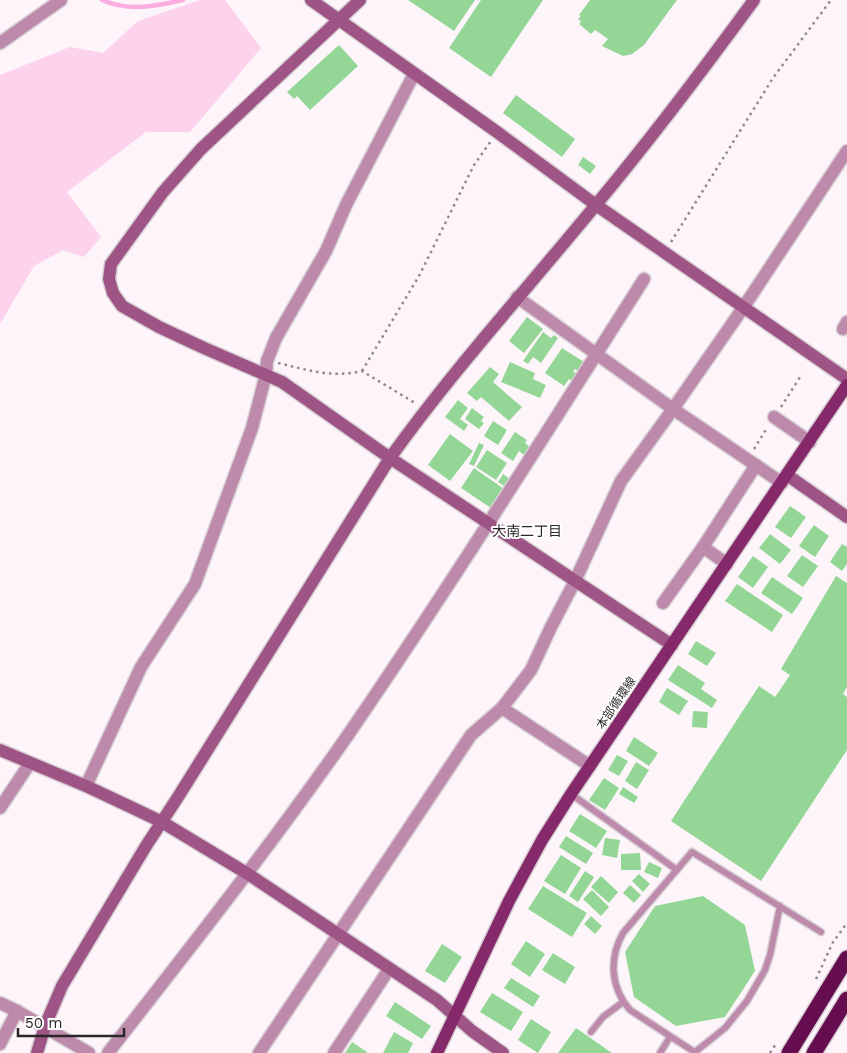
<svg xmlns="http://www.w3.org/2000/svg" width="847" height="1053" font-family="'Work Sans','Noto Sans JP',sans-serif">
	<rect width="100%" height="100%" fill="#fdf5fa"/>
	<polygon fill="#fdd2ec" points="200,0 225,0 261,48 190,132 146,132 67,192 101,237 84,257 63,250 34,266 0,324 0,75 70,47 103,53 138,21"/>
	<g fill="none" stroke-linecap="round" stroke-linejoin="round">
		<path stroke="#fcaddf" stroke-width="4.5" d="M 102,0 C 129,12 156,6 183,0"/>
	</g>
	<g fill="#94d695">
		<polygon points="408,0 475,0 454,31"/>
		<polygon points="481,0 543,0 491,77 449,48"/>
		<polygon points="590,0 677,0 644,45 632,54 623,56 602,46 608,39 595,30 591,34 579,24 581,22 578,19 581,16 579,15"/>
		<polygon points="339,45 358,66 310,110 297,96 294,99 287,92"/>
		<polygon points="516,95 575,139 562,157 503,113"/>
		<polygon points="583,157 596,166 590,174 578,165"/>
		<polygon points="527,317 543,329 524,353 509,341"/>
		<polygon points="543,332 551,338 554,335 558,338 541,363 533,357 528,364 523,361"/>
		<polygon points="562,348 584,362 578,371 575,369 573,371 578,375 574,382 569,379 564,386 545,373"/>
		<polygon points="510,362 535,373 533,379 546,385 540,398 501,382"/>
		<polygon points="490,367 499,374 493,382 522,407 509,421 481,397 477,401 467,393"/>
		<polygon points="458,400 468,408 460,419 468,425 464,431 445,417"/>
		<polygon points="472,408 484,417 481,421 484,423 479,429 465,419"/>
		<polygon points="493,421 507,430 498,445 484,436"/>
		<polygon points="515,432 527,440 525,443 530,447 524,455 519,451 513,461 501,453"/>
		<polygon points="450,434 473,451 450,481 428,465"/>
		<polygon points="479,443 484,445 474,466 469,464"/>
		<polygon points="487,450 507,463 496,480 476,467"/>
		<polygon points="474,468 504,489 491,508 461,488"/>
		<polygon points="503,474 511,480 506,487 498,482"/>
		<polygon points="790,506 806,517 791,538 775,527"/>
		<polygon points="814,525 829,536 815,557 799,546"/>
		<polygon points="770,534 791,550 780,564 759,548"/>
		<polygon points="842,544 847,547 847,564 842,571 830,562"/>
		<polygon points="802,555 818,566 803,587 787,576"/>
		<polygon points="753,556 768,567 753,588 738,577"/>
		<polygon points="836,576 847,583 847,687 843,694 847,697 847,750 761,881 671,821 759,686 775,697 790,675 781,669"/>
		<polygon points="772,577 803,598 792,614 761,593"/>
		<polygon points="737,584 783,615 772,632 725,601"/>
		<polygon points="696,641 716,653 707,666 688,654"/>
		<polygon points="678,665 705,683 701,689 717,700 712,708 668,680"/>
		<polygon points="667,688 688,701 679,715 659,702"/>
		<polygon points="693,711 708,712 707,728 692,727"/>
		<polygon points="634,737 658,753 649,766 626,751"/>
		<polygon points="617,755 628,761 619,776 608,770"/>
		<polygon points="636,762 649,770 637,789 625,781"/>
		<polygon points="604,778 619,788 605,810 589,800"/>
		<polygon points="623,787 638,797 634,803 619,794"/>
		<polygon points="580,814 607,831 596,848 569,831"/>
		<polygon points="566,836 593,853 586,864 559,847"/>
		<polygon points="605,838 620,840 617,858 602,855"/>
		<polygon points="640,853 641,870 621,870 621,854"/>
		<polygon points="561,855 581,868 565,894 544,881"/>
		<polygon points="649,862 662,868 658,878 644,872"/>
		<polygon points="585,871 594,877 578,902 569,896"/>
		<polygon points="639,874 650,884 643,892 632,881"/>
		<polygon points="601,876 618,892 609,903 591,887"/>
		<polygon points="630,885 641,895 634,903 623,893"/>
		<polygon points="543,886 587,913 572,937 528,909"/>
		<polygon points="592,890 609,907 601,916 583,899"/>
		<polygon points="703,896 745,925 755,971 725,1017 676,1026 634,997 625,952 655,906"/>
		<polygon points="591,916 602,926 595,934 584,924"/>
		<polygon points="526,941 545,954 530,977 511,964"/>
		<polygon points="442,944 462,957 445,983 425,971"/>
		<polygon points="553,953 575,967 565,984 542,970"/>
		<polygon points="511,978 540,996 533,1007 504,988"/>
		<polygon points="492,993 523,1012 511,1031 480,1012"/>
		<polygon points="395,1002 431,1026 422,1039 386,1016"/>
		<polygon points="531,1019 551,1032 538,1053 518,1040"/>
		<polygon points="576,1028 612,1053 558,1053"/>
		<polygon points="394,1032 413,1043 408,1053 383,1053"/>
		<polygon points="352,1042 367,1052 367,1053 345,1053"/>
	</g>
	<g fill="none" stroke-linecap="round" stroke-linejoin="round">
		<g stroke="#d7d0d4" stroke-width="9">
			<g id="lane">
				<polyline points="571,794 677,870"/>
				<polyline points="591,1032 603,1017 623,1002"/>
				<polyline points="695,1052 725,1028 747,1001 765,970 770,955 780,906"/>
				<polyline points="660,1053 670,1037"/>
				<path d="M 696,1053 L 630,1010 C 610,987 609,958 623,933 L 692,852 L 821,932"/>
			</g>
		</g>
		<g stroke="#d7d0d4" stroke-width="15">
			<g id="street">
				<polyline points="0,43 61,0"/>
				<polyline points="517,297 673,409 782,483"/>
				<polyline points="843,329 847,322"/>
				<polyline points="774,417 810,442"/>
				<polyline points="703,547 727,564"/>
				<polyline points="663,603 703,547 756,465"/>
				<polyline points="502,708 590,766"/>
				<polyline points="86,786 141,667 195,584 252,428 266,374 267,361 276,338 326,251 346,205 414,74"/>
				<polyline points="0,808 30,763"/>
				<polyline points="0,1003 17,1011 89,1053"/>
				<polyline points="0,1044 17,1011"/>
				<path d="M 108,1053 C 190,948 272,844 348,735 C 450,586 547,432 644,279"/>
				<polyline points="259,1053 471,735 502,708 531,670 551,627 575,581 621,481 673,409 743,308 847,151"/>
				<polyline points="334,1053 389,969"/>
			</g>
		</g>
		<g stroke="#d7d0d4" stroke-width="15">
			<g id="secondary">
				<polyline points="311,0 497,132 596,205 847,379"/>
				<polyline points="360,0 201,149 163,192 111,264 109,279 113,293 122,306 159,327 204,348 282,382 390,458 672,645"/>
				<polyline points="787,475 847,517"/>
				<polyline points="0,750 86,786 137,810 162,822 248,874 437,1000 472,1031 503,1053"/>
				<path d="M 37,1053 L 45,1026 L 62,986 L 146,846 L 178,797 L 390,458 C 453,370 526,290 595,206 C 650,140 703,70 754,0"/>
			</g>
		</g>
		<g stroke="#d7d0d4" stroke-width="15">
			<polyline id="primary" points="437,1053 509,901 542,840 571,794 847,385"/>
		</g>
		<g stroke="#d7d0d4" stroke-width="18">
			<g id="highway">
				<polyline points="789,1053 847,958"/>
				<polyline points="814,1053 847,999"/>
			</g>
		</g>
		<g stroke="#908a8e" stroke-width="2.5" stroke-dasharray="2.5 4" stroke-linecap="butt">
			<polyline points="671,242 773,78 831,0"/>
			<path d="M 278,363 C 308,370 331,378 362,371 L 415,403"/>
			<polyline points="362,371 419,276 474,165 491,141"/>
			<polyline points="781,407 802,374"/>
			<polyline points="754,449 767,428"/>
			<polyline points="816,979 833,942 847,923"/>
			<polyline points="770,1053 776,1044"/>
		</g>
		<use href="#lane" stroke="#be8aab" stroke-width="6"/>
		<use href="#street" stroke="#be8aab" stroke-width="12"/>
		<use href="#secondary" stroke="#9e5485" stroke-width="12"/>
		<use href="#primary" stroke="#85296a" stroke-width="12"/>
		<use href="#highway" stroke="#650d4e" stroke-width="15"/>
	</g>
	<g text-anchor="middle" dominant-baseline="central" stroke-width="4" stroke-linejoin="round" paint-order="stroke">
		<g font-size="12" fill="#2b2629" stroke="#fff">
			<text transform="translate(616 703) rotate(-56)">本部循環線</text>
		</g>
		<g font-size="14" fill="#2b2629" stroke="#fff">
			<text x="527" y="531">大南二丁目</text>
		</g>
	</g>
	<path d="M18 1028v8h106v-8" fill="none" stroke="#2b2629" stroke-width="2.5"/>
	<text x="25" y="1028" font-size="15" fill="#2b2629" stroke="#ffffff" stroke-width="4" paint-order="stroke">50 m</text>
</svg>
